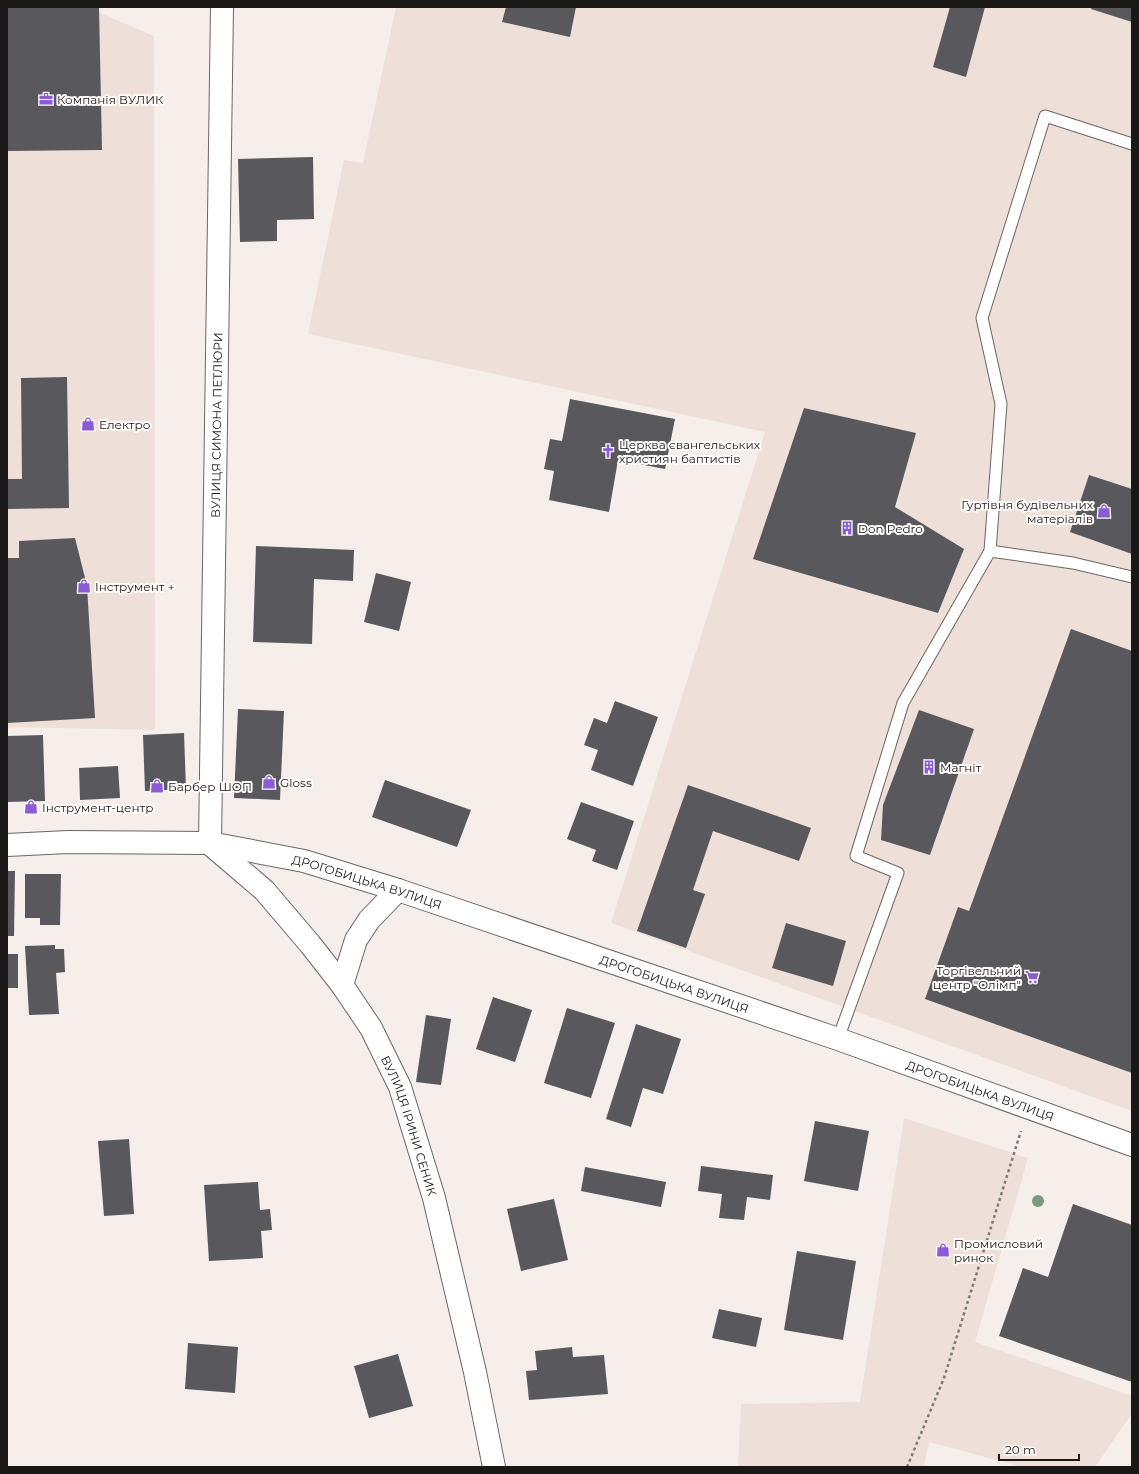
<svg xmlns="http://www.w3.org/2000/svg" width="1139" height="1474" font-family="Montserrat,sans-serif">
	<rect width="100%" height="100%" fill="#f5eeeb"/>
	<g fill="#eedfd9">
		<polygon points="7,7 86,7 154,36 155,730 7,727"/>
		<polygon points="396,7 1132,7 1132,1111 611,923 765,432 308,334 344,160 363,163"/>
		<polygon points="904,1118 1028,1158 975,1342 1132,1396 1132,1413 1095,1467 1023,1467 929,1442 924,1467 738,1467 741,1404 860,1402"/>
	</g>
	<g fill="#59585d">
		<polygon points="7,7 99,7 102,150 7,151"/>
		<polygon points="506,7 576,7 570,37 502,22"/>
		<polygon points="950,7 985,7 966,77 933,67"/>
		<polygon points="1092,7 1132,7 1132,22 1091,9"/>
		<polygon points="313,157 314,219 277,220 277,241 240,242 238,159"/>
		<polygon points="67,377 69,508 7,509 7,479 22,479 21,378"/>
		<polygon points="570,399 675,419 665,469 618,460 609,512 549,500 554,471 544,469 550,439 562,441"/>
		<polygon points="804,408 916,433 895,507 964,549 938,613 753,559"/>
		<polygon points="1089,475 1132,489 1132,554 1070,532"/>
		<polygon points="75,538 87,586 95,718 7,723 7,558 19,558 19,541"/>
		<polygon points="256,546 354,550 353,581 314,579 312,644 253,642"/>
		<polygon points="376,573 411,582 399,631 364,622"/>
		<polygon points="1071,629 1132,651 1132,1073 925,999 958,907 969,911"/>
		<polygon points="615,701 658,717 633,786 591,770 598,750 584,745 594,718 607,723"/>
		<polygon points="238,709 284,711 280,800 234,798"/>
		<polygon points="919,710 974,729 930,855 881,840 883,805"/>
		<polygon points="184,733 186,789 145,791 143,735"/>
		<polygon points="43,735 45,801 7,802 7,736"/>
		<polygon points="118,766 120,798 80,800 79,768"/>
		<polygon points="385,780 471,810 457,847 372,817"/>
		<polygon points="688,785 811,828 799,861 713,831 693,890 705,894 686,948 637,931"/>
		<polygon points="581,802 634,821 617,870 592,861 596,850 567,839"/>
		<polygon points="7,871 15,871 14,936 7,936"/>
		<polygon points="25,874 61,874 60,925 40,925 40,918 25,918"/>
		<polygon points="786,923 846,941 833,986 772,968"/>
		<polygon points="55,945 55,949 64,949 65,972 56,973 59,1014 29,1015 25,946"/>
		<rect x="7" y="954" width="11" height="34"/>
		<polygon points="493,997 532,1010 515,1062 476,1049"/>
		<polygon points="567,1008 615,1023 591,1098 544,1083"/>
		<polygon points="426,1015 451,1019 441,1085 416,1082"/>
		<polygon points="636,1024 681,1039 663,1094 643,1088 631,1127 606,1119"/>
		<polygon points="815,1121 869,1131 858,1191 804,1181"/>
		<polygon points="129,1139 134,1214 104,1216 98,1141"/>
		<polygon points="701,1166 773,1175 770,1200 747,1197 744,1220 719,1218 722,1194 698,1191"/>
		<polygon points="585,1167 666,1182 661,1207 581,1191"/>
		<polygon points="258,1182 260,1210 270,1209 272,1230 261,1231 263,1258 209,1261 204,1185"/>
		<polygon points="554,1199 568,1260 521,1271 507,1209"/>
		<polygon points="1073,1204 1132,1225 1132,1382 999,1336 1023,1268 1048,1277"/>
		<polygon points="797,1251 856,1261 843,1340 784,1330"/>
		<polygon points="719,1309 762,1318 756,1347 712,1338"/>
		<polygon points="188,1343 238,1347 235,1393 185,1389"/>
		<polygon points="572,1347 573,1357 604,1355 608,1394 529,1400 526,1371 537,1370 535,1351"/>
		<polygon points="398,1354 413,1406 369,1418 354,1366"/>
	</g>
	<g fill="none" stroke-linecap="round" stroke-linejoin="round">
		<g stroke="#6c6664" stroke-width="13">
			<g id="lane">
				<polyline points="990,551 1073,563 1132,577"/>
				<polyline points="838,1039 898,873 856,856 903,703 990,551 1001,404 982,318 1045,116 1132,144"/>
			</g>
		</g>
		<g stroke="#6c6664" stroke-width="24">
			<g id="secondary">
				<path id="s1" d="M 210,843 L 222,7"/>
				<path id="s2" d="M 210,844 L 264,890 L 310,944 L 342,985 L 371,1028 L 400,1087 L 434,1198 L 475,1372 L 494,1467"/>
				<path id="s3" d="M 7,845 L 68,842 L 210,843 L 304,861 L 398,890 L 838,1039 L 1132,1145"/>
				<polyline points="342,985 356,940 369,920 398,890"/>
			</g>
		</g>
		<polyline stroke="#7e7a78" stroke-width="2.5" stroke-dasharray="3 3" stroke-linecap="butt" points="907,1467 944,1378 1021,1131"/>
		<use href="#lane" stroke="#fff" stroke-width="11"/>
		<use href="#secondary" stroke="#fff" stroke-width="22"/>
	</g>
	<circle fill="#7c9a80" cx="1038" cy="1201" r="6"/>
	<defs>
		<g id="office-bare" transform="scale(1.08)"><path d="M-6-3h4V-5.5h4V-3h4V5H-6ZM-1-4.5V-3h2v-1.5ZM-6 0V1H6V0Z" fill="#8a5bd5" stroke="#fffcfb" stroke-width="2.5" paint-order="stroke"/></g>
		<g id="shop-bare" transform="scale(1.08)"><path d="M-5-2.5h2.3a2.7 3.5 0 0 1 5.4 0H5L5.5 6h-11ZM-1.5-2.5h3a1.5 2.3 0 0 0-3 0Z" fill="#8a5bd5" stroke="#fffcfb" stroke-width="2.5" paint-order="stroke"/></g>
		<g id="church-bare" transform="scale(1.08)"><path d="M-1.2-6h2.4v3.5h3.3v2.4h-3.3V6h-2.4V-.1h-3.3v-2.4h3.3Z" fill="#8a5bd5" stroke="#fffcfb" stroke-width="2.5" paint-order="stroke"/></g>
		<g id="building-bare" transform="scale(1.08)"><path d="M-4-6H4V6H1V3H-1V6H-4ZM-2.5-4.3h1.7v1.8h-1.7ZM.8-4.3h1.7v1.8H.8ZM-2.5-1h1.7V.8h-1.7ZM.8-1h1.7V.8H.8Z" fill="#8a5bd5" stroke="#fffcfb" stroke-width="2.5" paint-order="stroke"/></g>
		<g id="supermarket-bare" transform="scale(1.08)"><path d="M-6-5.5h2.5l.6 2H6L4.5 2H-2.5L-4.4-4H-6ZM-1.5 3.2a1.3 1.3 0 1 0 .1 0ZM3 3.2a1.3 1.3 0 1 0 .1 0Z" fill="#8a5bd5" stroke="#fffcfb" stroke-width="2.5" paint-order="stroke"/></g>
	</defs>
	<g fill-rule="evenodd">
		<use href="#office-bare" x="46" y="99"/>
		<use href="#shop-bare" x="88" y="424"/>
		<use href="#church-bare" x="608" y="451"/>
		<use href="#shop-bare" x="1104" y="511"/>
		<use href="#building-bare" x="847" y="528"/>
		<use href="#shop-bare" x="84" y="586"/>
		<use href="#building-bare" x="929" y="767"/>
		<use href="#shop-bare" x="269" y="782"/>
		<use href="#shop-bare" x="157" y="786"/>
		<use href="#shop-bare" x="31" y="807"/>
		<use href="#supermarket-bare" x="1032" y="977"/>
		<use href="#shop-bare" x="943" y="1250"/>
	</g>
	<g text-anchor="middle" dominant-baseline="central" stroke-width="4" stroke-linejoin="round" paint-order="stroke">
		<g font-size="12" fill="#1a1817" stroke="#fffcfb" text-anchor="start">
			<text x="57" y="99">Компанія ВУЛИК</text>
			<text x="99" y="424">Електро</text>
			<text x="619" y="444">Церква євангельських<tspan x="619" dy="14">християн баптистів</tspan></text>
			<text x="1093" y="504" text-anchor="end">Гуртівня будівельних<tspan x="1093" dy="14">матеріалів</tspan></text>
			<text x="858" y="528">Don Pedro</text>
			<text x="95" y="586">Інструмент +</text>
			<text x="940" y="767">Магніт</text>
			<text x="280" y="782">Gloss</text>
			<text x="168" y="786">Барбер ШОП</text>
			<text x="42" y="807">Інструмент-центр</text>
			<text x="1021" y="970" text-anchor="end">Торгівельний<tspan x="1021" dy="14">центр "Олімп"</tspan></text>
			<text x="954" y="1243">Промисловий<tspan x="954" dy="14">ринок</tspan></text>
		</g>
		<g font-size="12" fill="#1a1817" stroke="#fffcfb">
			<text stroke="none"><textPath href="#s1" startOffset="418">ВУЛИЦЯ СИМОНА ПЕТЛЮРИ</textPath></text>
			<text stroke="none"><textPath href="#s3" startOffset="365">ДРОГОБИЦЬКА ВУЛИЦЯ</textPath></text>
			<text stroke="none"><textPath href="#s3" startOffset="689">ДРОГОБИЦЬКА ВУЛИЦЯ</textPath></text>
			<text stroke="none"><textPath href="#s3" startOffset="1013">ДРОГОБИЦЬКА ВУЛИЦЯ</textPath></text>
			<text stroke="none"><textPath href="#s2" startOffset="351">ВУЛИЦЯ ІРИНИ СЕНИК</textPath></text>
		</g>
	</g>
	<rect width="1139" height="1474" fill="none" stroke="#1a1817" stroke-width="16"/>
	<path d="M999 1454v6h80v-6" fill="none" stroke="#1a1817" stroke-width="2"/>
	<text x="1005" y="1454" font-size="12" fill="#1a1817" stroke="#fffcfb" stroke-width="3" paint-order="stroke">20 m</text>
</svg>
